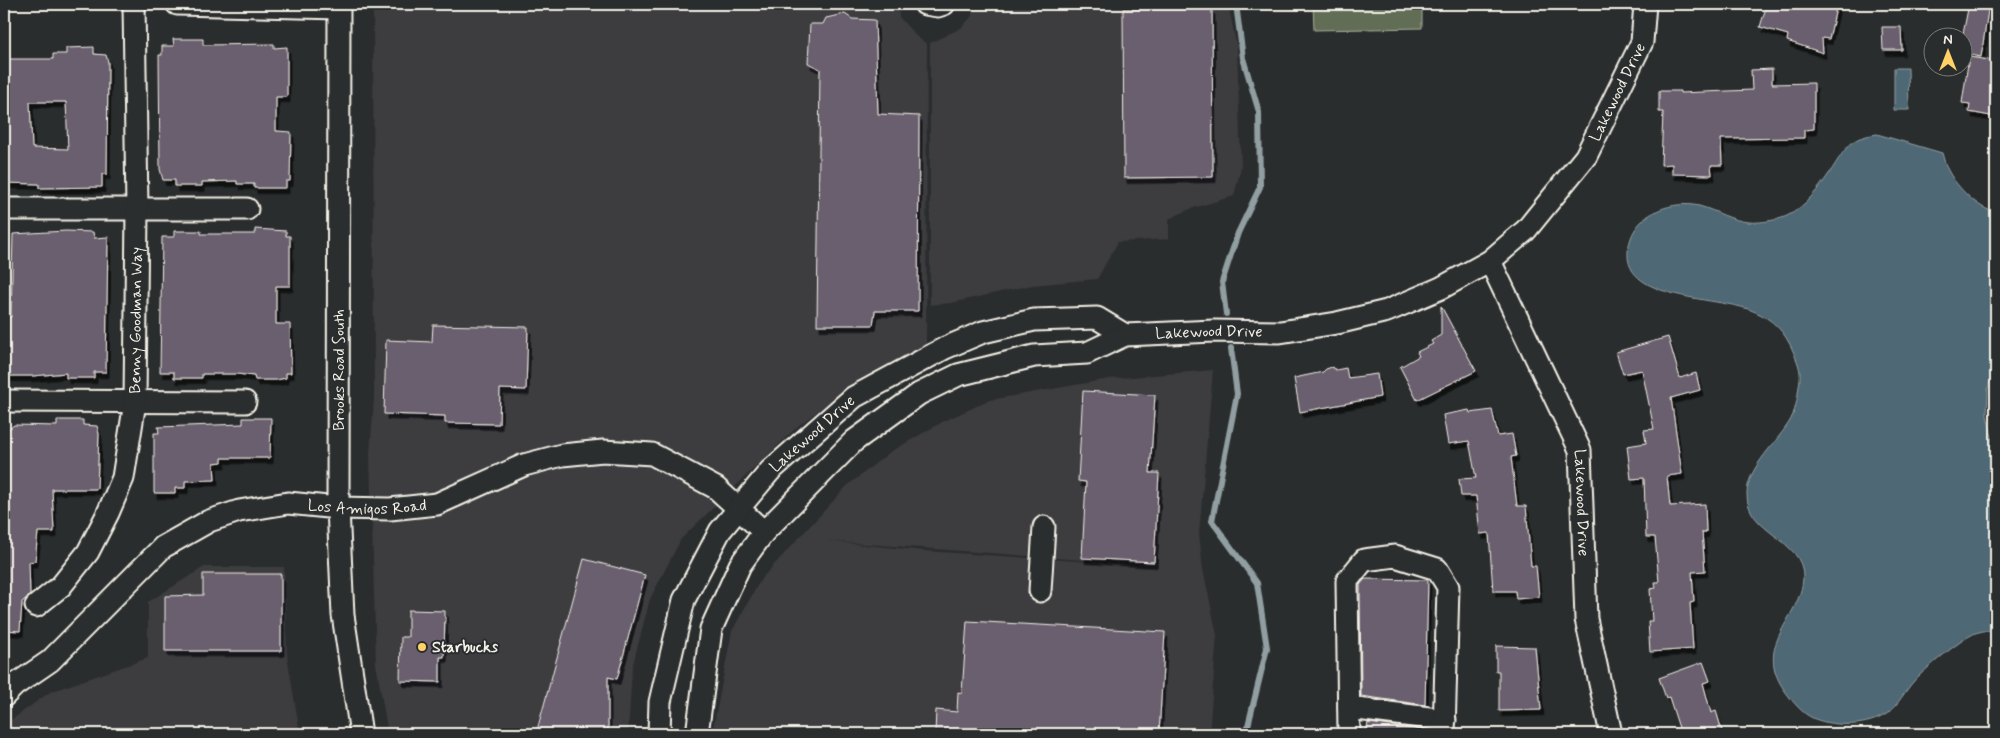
<svg xmlns="http://www.w3.org/2000/svg" width="2000" height="738" font-family="Mynerve,sans-serif">
	<defs>
		<filter id="shadow"><feDropShadow dx="3" dy="5.5" stdDeviation="0" flood-color="#0009"/></filter>
	</defs>
	<rect width="100%" height="100%" fill="#2a2d2e"/>
	<filter id="ink" filterUnits="userSpaceOnUse"><feTurbulence type="fractalNoise" baseFrequency=".02" numOctaves="2"/><feDisplacementMap in="SourceGraphic" scale="10" xChannelSelector="R" yChannelSelector="G"/><feConvolveMatrix kernelMatrix="1 2 1 2 8 2 1 2 1" color-interpolation-filters="sRGB"/></filter>
	<g filter="url(#ink)">
		<g fill="#3d3c41" fill-rule="evenodd">
			<polygon points="373,4 898,4 899,17 917,37 927,44 926,350 860,379 798,426 681,539 650,599 632,668 628,734 388,734 376,664 370,454 374,399"/>
			<polygon points="972,4 1228,4 1237,48 1241,167 1234,196 1190,209 1169,219 1169,239 1118,242 1097,279 1032,285 951,303 930,305 930,43 961,28 972,16"/>
			<path d="M 1213,370 L 1199,534 L 1203,569 L 1217,635 L 1209,734 L 712,734 L 732,631 L 761,579 L 847,486 L 890,452 L 944,421 L 990,400 L 1109,379 ZM 826,541 L 1138,564 L 1138,565 L 924,551 Z"/>
			<polygon points="204,567 284,567 287,655 300,734 4,734 4,725 50,692 148,658 148,602"/>
		</g>
		<polygon fill="#626d54" stroke="#abaf9e" points="1313,4 1422,4 1422,28 1314,30"/>
		<g fill="#4f6874" stroke="#919fa2">
			<polygon points="1894,68 1908,68 1909,110 1894,110"/>
			<path d="M 1877,134 L 1942,153 C 1944,159 1945,166 1949,172 C 1957,187 1979,210 1996,212 L 1996,365 L 1988,388 L 1987,415 L 1996,456 L 1996,631 C 1991,631 1984,630 1979,632 C 1966,634 1923,671 1914,681 C 1905,691 1898,705 1888,713 C 1868,727 1836,727 1815,719 C 1802,714 1793,702 1785,691 C 1751,643 1802,619 1803,577 C 1804,539 1746,533 1747,494 C 1747,467 1779,441 1791,419 C 1797,407 1798,392 1800,379 C 1801,369 1797,361 1793,351 C 1785,332 1773,319 1753,311 C 1718,295 1608,303 1631,238 C 1640,212 1673,200 1699,206 C 1715,210 1732,221 1749,222 C 1757,223 1770,221 1778,219 C 1797,215 1815,194 1826,178 C 1835,166 1842,150 1854,141 C 1860,137 1870,135 1877,134 Z"/>
		</g>
		<g fill="none" stroke-linecap="round" stroke-linejoin="round">
			<g stroke="#919fa2" stroke-width="6">
				<polyline points="1226,314 1222,282 1238,233 1260,187 1259,112 1243,58 1236,4"/>
				<polyline points="1231,348 1237,394 1212,521 1257,583 1267,648 1246,734"/>
			</g>
		</g>
		<g fill="#6a5f6e" stroke="#f4f1e8" fill-rule="evenodd" filter="url(#shadow)">
			<polygon points="1767,4 1837,4 1829,39 1822,38 1823,53 1787,41 1788,35 1760,27"/>
			<polygon points="1969,4 1989,4 1981,57 1962,53 1962,39"/>
			<polygon points="1123,9 1212,9 1213,177 1124,178"/>
			<polygon points="845,14 852,19 875,20 878,114 919,116 918,311 875,311 873,325 817,325 820,69 808,63 810,24 823,24 826,18"/>
			<polygon points="1882,27 1901,27 1902,50 1883,50"/>
			<polygon points="173,39 203,39 203,45 274,44 274,48 287,47 287,97 276,97 276,131 291,132 290,181 286,181 286,188 254,188 254,184 237,184 237,181 202,182 202,186 175,186 175,180 163,180 160,169 159,55 162,55 162,46 174,46"/>
			<path d="M 94,47 L 94,54 L 106,55 L 108,62 L 107,174 L 102,174 L 102,187 L 39,188 L 39,184 L 4,183 L 4,59 L 53,59 L 53,54 L 66,54 L 66,48 ZM 30,102 L 66,102 L 68,149 L 32,148 Z"/>
			<polygon points="1969,57 1996,61 1996,117 1969,112 1970,104 1962,103"/>
			<polygon points="1772,69 1772,84 1814,83 1814,129 1804,130 1804,138 1721,139 1722,165 1711,165 1712,175 1672,174 1672,164 1661,165 1663,112 1659,112 1659,91 1680,91 1680,93 1752,90 1751,70"/>
			<polygon points="255,229 286,231 286,236 290,236 290,286 276,286 276,324 290,324 291,373 286,373 286,378 276,380 255,380 254,376 237,374 202,374 202,378 174,378 174,372 160,372 162,237 174,237 174,231 201,231 201,234 255,234"/>
			<polygon points="66,231 93,232 94,238 108,237 106,372 94,372 94,378 66,378 66,373 33,376 4,376 4,317 11,317 13,234"/>
			<polygon points="1441,306 1476,371 1417,400 1400,367 1419,356 1417,352 1433,344 1431,341 1441,335"/>
			<polygon points="433,325 528,327 526,390 500,389 499,424 445,423 445,416 384,414 386,340 432,342"/>
			<polygon points="1668,337 1680,378 1696,373 1700,390 1671,398 1682,474 1667,476 1670,506 1705,504 1706,532 1702,532 1705,571 1692,572 1694,602 1690,603 1693,649 1650,652 1648,621 1652,621 1650,589 1656,588 1655,582 1659,582 1655,537 1646,537 1644,478 1631,479 1627,446 1646,443 1644,430 1654,429 1642,370 1623,374 1616,352"/>
			<polygon points="1332,367 1336,370 1346,368 1348,378 1377,374 1380,397 1300,412 1294,378 1323,372 1326,369"/>
			<polygon points="1083,391 1155,395 1150,473 1159,473 1154,562 1082,558 1086,482 1078,481"/>
			<polygon points="1469,410 1470,413 1492,410 1498,436 1512,434 1516,456 1511,457 1517,506 1526,506 1531,566 1536,566 1539,597 1516,599 1515,591 1493,591 1489,533 1480,534 1476,496 1461,496 1459,479 1476,478 1469,441 1448,444 1443,415"/>
			<polygon points="243,418 271,418 270,458 222,458 222,462 214,463 215,480 185,481 185,488 175,488 175,493 154,493 154,433 159,433 158,427 243,424"/>
			<polygon points="57,420 83,420 83,425 97,426 99,434 97,489 52,489 54,532 38,532 35,561 29,562 30,595 22,602 20,631 4,630 6,431 14,425 57,426"/>
			<polygon points="584,559 645,575 617,679 608,677 608,734 536,734"/>
			<polygon points="203,574 281,574 281,651 165,651 165,596 203,595"/>
			<polygon points="1365,579 1428,580 1425,705 1361,696 1360,585"/>
			<polygon points="408,610 445,611 444,657 440,657 440,682 400,681 401,637 408,637"/>
			<polygon points="967,621 1165,632 1159,734 935,734 936,710 957,712 958,692 962,693"/>
			<polygon points="1496,646 1535,647 1541,710 1499,711 1499,671 1496,671"/>
			<polygon points="1703,662 1710,681 1703,683 1711,713 1716,711 1723,734 1681,734 1669,697 1666,698 1659,678"/>
			<polygon points="1368,723 1423,730 1423,734 1366,734"/>
		</g>
		<g fill="none" stroke-linecap="round" stroke-linejoin="round">
			<g stroke="#f4f1e8" stroke-width="25">
				<g id="minor">
					<polyline points="177,4 339,8"/>
					<polyline points="339,4 338,508 343,615 361,734"/>
					<polyline points="925,4 938,6 944,4"/>
					<polyline points="4,209 247,209"/>
					<path id="s1" d="M 1490,261 L 1580,450 L 1586,619 L 1611,734"/>
					<polyline points="4,401 245,402"/>
					<polyline points="1040,591 1044,527"/>
					<path id="s2" d="M 36,606 L 61,586 L 88,552 L 108,513 L 123,478 L 135,402 L 137,209 L 134,4"/>
					<path id="s3" d="M 4,696 L 15,685 L 50,661 L 163,547 L 209,521 L 239,511 L 288,503 L 338,508 L 390,509 L 437,504 L 524,465 L 562,455 L 603,451 L 652,454 L 716,488 L 764,532"/>
					<polyline points="1349,708 1445,720"/>
					<path id="s4" d="M 659,734 L 660,702 L 684,600 L 720,531 L 770,471 L 854,397 L 945,348 L 983,332 L 1034,320 L 1097,318 L 1125,335"/>
					<path id="s5" d="M 697,734 L 711,629 L 740,565 L 764,532 L 854,441 L 919,394 L 958,375 L 1034,356 L 1087,353 L 1125,335 L 1214,331 L 1280,332 L 1337,323 L 1387,311 L 1441,288 L 1490,261 L 1526,230 L 1586,156 L 1642,42 L 1645,4"/>
					<polyline points="1349,734 1347,581 1364,560 1395,556 1437,569 1448,587 1444,734"/>
				</g>
			</g>
			<use href="#minor" stroke="#2a2d2e" stroke-width="21"/>
		</g>
	</g>
	<circle fill="#ffd166" stroke="#2a2d2e" stroke-width="2" cx="422" cy="647" r="5"/>
	<g text-anchor="middle" dominant-baseline="central" stroke-width="4" stroke-linejoin="round" paint-order="stroke">
		<g font-size="16" fill="#f4f1e8" stroke="#2a2d2e">
			<text stroke="none"><textPath href="#s5" startOffset="1235">Lakewood Drive</textPath></text>
			<text stroke="none"><textPath href="#s2" startOffset="316">Benny Goodman Way</textPath></text>
			<text stroke="none"><textPath href="#s5" startOffset="726">Lakewood Drive</textPath></text>
			<text transform="translate(339 370) rotate(-90)">Brooks Road South</text>
			<text stroke="none"><textPath href="#s4" startOffset="349">Lakewood Drive</textPath></text>
			<text stroke="none"><textPath href="#s1" startOffset="262">Lakewood Drive</textPath></text>
			<text stroke="none"><textPath href="#s3" startOffset="432">Los Amigos Road</textPath></text>
		</g>
		<g font-size="16" font-weight="bold" fill="#f4f1e8" stroke="#2a2d2e" text-anchor="start">
			<text x="432" y="647">Starbucks</text>
		</g>
	</g>
	<rect width="2000" height="738" fill="none" stroke="#2a2d2e" stroke-width="20"/>
	<rect x="10" y="10" width="1980" height="718" fill="none" stroke="#f4f1e8" stroke-width="2" filter="url(#ink)"/>
	<g transform="translate(1948 52)"><circle r="24" fill="#2a2d2e" stroke="#7b7b78"/>
	<path d="M0-4L9 19L0 12L-9 19Z" fill="#ffd166"/>
	<text y="-8" font-size="14" font-weight="bold" text-anchor="middle" fill="#f4f1e8">N</text>
	</g>
</svg>
